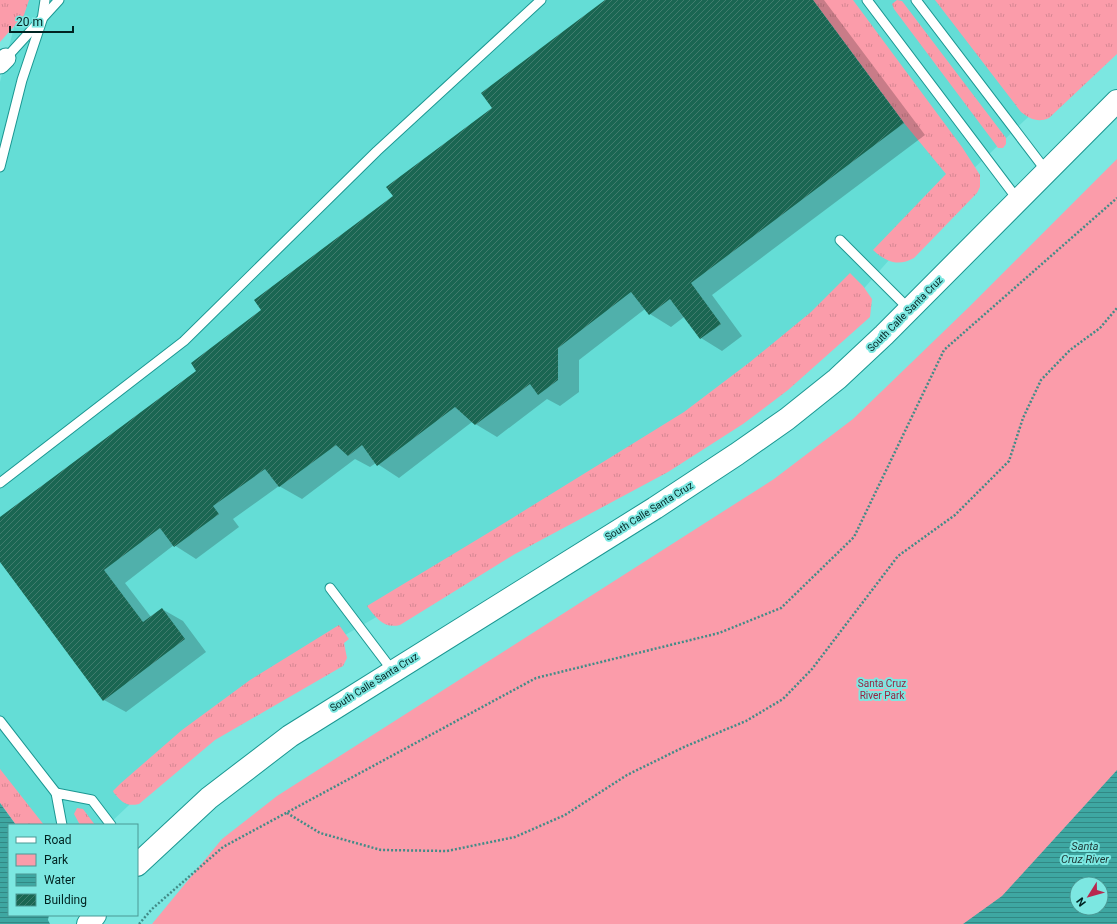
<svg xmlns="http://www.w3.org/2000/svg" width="1117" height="924" font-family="Roboto,sans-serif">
	<defs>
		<pattern id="grass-tufts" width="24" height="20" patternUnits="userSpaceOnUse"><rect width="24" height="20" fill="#fb9caa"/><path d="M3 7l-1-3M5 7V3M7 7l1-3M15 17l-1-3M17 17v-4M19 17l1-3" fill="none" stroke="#d58692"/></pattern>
		<pattern id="water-rules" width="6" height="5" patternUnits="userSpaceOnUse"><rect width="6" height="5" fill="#3ea7a2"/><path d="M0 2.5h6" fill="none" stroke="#328884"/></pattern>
		<pattern id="building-hatch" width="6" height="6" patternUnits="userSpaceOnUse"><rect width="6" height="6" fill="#1a6652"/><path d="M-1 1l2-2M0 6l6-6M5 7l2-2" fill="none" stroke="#407c6d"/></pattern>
	</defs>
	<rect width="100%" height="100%" fill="#7ce7e1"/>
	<polygon fill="#64ddd6" points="21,0 1117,0 1059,88 951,190 828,329 696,433 333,642 168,768 108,825 26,825 0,790 0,82"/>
	<g fill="url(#grass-tufts)">
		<polygon points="0,0 29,0 24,15 0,42"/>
		<path d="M 813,0 L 853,0 L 962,147 L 980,175 L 980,187 L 977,193 L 914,258 C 898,267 886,262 873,250 L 946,174 L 904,123 Z"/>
		<polygon points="897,0 902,1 1006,138 1006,144 1003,148 998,148 996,145 894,9 892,4"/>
		<path d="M 935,0 L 1117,0 L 1117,54 L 1049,118 C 1038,123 1030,119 1021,112 Z"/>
		<path d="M 850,273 L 863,286 L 872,299 L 870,317 L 788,390 L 743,424 L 668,472 L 515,554 L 400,625 C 384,629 376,618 367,606 L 488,533 L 684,412 L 750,362 L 811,312 Z"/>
		<path d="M 339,625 L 349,639 L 344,643 L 347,658 L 343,666 L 215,740 L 139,804 C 126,807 122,802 114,793 L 113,791 L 121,783 L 182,730 L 250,680 Z"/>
		<polygon points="0,769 44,825 16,825 0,803"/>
		<polygon points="77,808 83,809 95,825 80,825 74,814"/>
	</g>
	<path fill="#fb9caa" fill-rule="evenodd" d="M 1117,159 L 1117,924 L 152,924 L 222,839 L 277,796 L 774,479 L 853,419 L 969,307 ZM 1077,884 L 1101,884 L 1101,908 L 1077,908 Z"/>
	<g fill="url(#water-rules)" fill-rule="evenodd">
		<path d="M 1117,770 L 1117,924 L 963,924 L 1002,896 ZM 1077,884 L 1101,884 L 1101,908 L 1077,908 Z"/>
		<polygon points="0,803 16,825 9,825 9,915 49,915 48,920 50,924 0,924"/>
	</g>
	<polygon fill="#0003" points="607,0 824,0 925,135 712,295 742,336 722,351 701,338 684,317 671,327 650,314 645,309 579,360 579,392 560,406 547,399 497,437 472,422 399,478 376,463 370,467 355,459 302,499 279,486 233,519 239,527 196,559 174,545 125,583 151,617 162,609 183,621 206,652 126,712 104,700 0,561 0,518 197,371 263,311 494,108"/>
	<polygon fill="url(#building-hatch)" points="605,0 813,0 904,123 691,283 721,324 700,339 670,299 649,315 631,292 558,348 558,380 538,395 530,384 475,425 455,407 377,466 362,445 348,456 336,445 279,487 265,469 213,506 219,514 174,547 160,528 104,570 143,622 162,608 185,639 103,701 0,562 0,517 196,371 191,363 261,310 254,300 393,196 386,187 492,108 481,93"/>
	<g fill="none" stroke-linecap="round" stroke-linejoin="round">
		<g stroke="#1b9792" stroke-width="11">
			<g id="lane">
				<polyline points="867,0 1018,200"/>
				<polyline points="916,0 1047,172"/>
				<polyline points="6,58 59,0"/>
				<polyline points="0,167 22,80 42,20 45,0"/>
				<polyline points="840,240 910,310"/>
				<polyline points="0,483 184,341 377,151 541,0"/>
				<polyline points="330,588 392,670"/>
				<polyline points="0,721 56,793"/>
				<polyline points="62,825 56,793 92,800 111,825"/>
			</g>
		</g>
		<g stroke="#1b9792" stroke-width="21">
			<polyline id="street" points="0,64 6,58"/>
		</g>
		<g stroke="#1b9792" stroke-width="24">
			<g id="secondary">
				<polyline points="137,865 209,798 290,736 655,508 737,454 787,419 837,379 884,335 1117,101"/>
				<polyline points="88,924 95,915"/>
			</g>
		</g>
		<g stroke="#428b87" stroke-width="2.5" stroke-dasharray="2 2" stroke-linecap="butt">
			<polyline points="287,813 320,833 381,850 447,851 515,837 565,815 627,775 684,747 746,721 783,699 812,669 898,556 955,515 1009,461 1023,418 1041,380 1070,350 1100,328 1117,308"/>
			<polyline points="139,924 152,909 223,847 536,678 719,633 781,608 854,537 944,350 1117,198"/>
		</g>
		<use href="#lane" stroke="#fff" stroke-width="9"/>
		<use href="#street" stroke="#fff" stroke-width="19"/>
		<use href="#secondary" stroke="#fff" stroke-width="22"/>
	</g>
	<g text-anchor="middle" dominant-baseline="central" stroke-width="4" stroke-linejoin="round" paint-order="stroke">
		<g font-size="10" fill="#002422" stroke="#7ce7e1">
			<text transform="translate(905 314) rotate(-45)">South Calle Santa Cruz</text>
			<text transform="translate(649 511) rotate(-32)">South Calle Santa Cruz</text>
			<text transform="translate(374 682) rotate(-32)">South Calle Santa Cruz</text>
		</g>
		<g font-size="10" fill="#962442" stroke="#7ce7e1">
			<text x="882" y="683">Santa Cruz<tspan x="882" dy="12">River Park</tspan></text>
		</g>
		<g font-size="11" font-style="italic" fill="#1e3634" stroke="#7ce7e1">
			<text x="1085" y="846">Santa<tspan x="1085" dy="13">Cruz River</tspan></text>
		</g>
	</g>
	<rect x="8" y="824" width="130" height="92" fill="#7ce7e1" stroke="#4a9995"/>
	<rect x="16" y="837" width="20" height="6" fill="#ffffff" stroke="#4a9995"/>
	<text x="44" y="844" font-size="12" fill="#002422">Road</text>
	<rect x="16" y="854" width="20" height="12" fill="#fb9caa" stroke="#4a9995"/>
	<text x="44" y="864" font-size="12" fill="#002422">Park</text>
	<rect x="16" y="874" width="20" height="12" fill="url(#water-rules)" stroke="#4a9995"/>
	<text x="44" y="884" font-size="12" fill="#002422">Water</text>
	<rect x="16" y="894" width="20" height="12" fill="url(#building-hatch)" stroke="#4a9995"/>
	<text x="44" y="904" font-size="12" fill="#002422">Building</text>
	<g transform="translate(1089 896) rotate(233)"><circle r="19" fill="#7ce7e1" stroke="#4a9995"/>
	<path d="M0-3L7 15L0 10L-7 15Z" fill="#b8284f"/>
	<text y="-6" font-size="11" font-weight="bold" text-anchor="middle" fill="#002422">N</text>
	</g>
	<path d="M10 26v6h63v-6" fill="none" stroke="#002422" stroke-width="2"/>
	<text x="16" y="26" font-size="12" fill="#002422" stroke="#7ce7e1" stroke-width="3" paint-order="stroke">20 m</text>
</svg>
